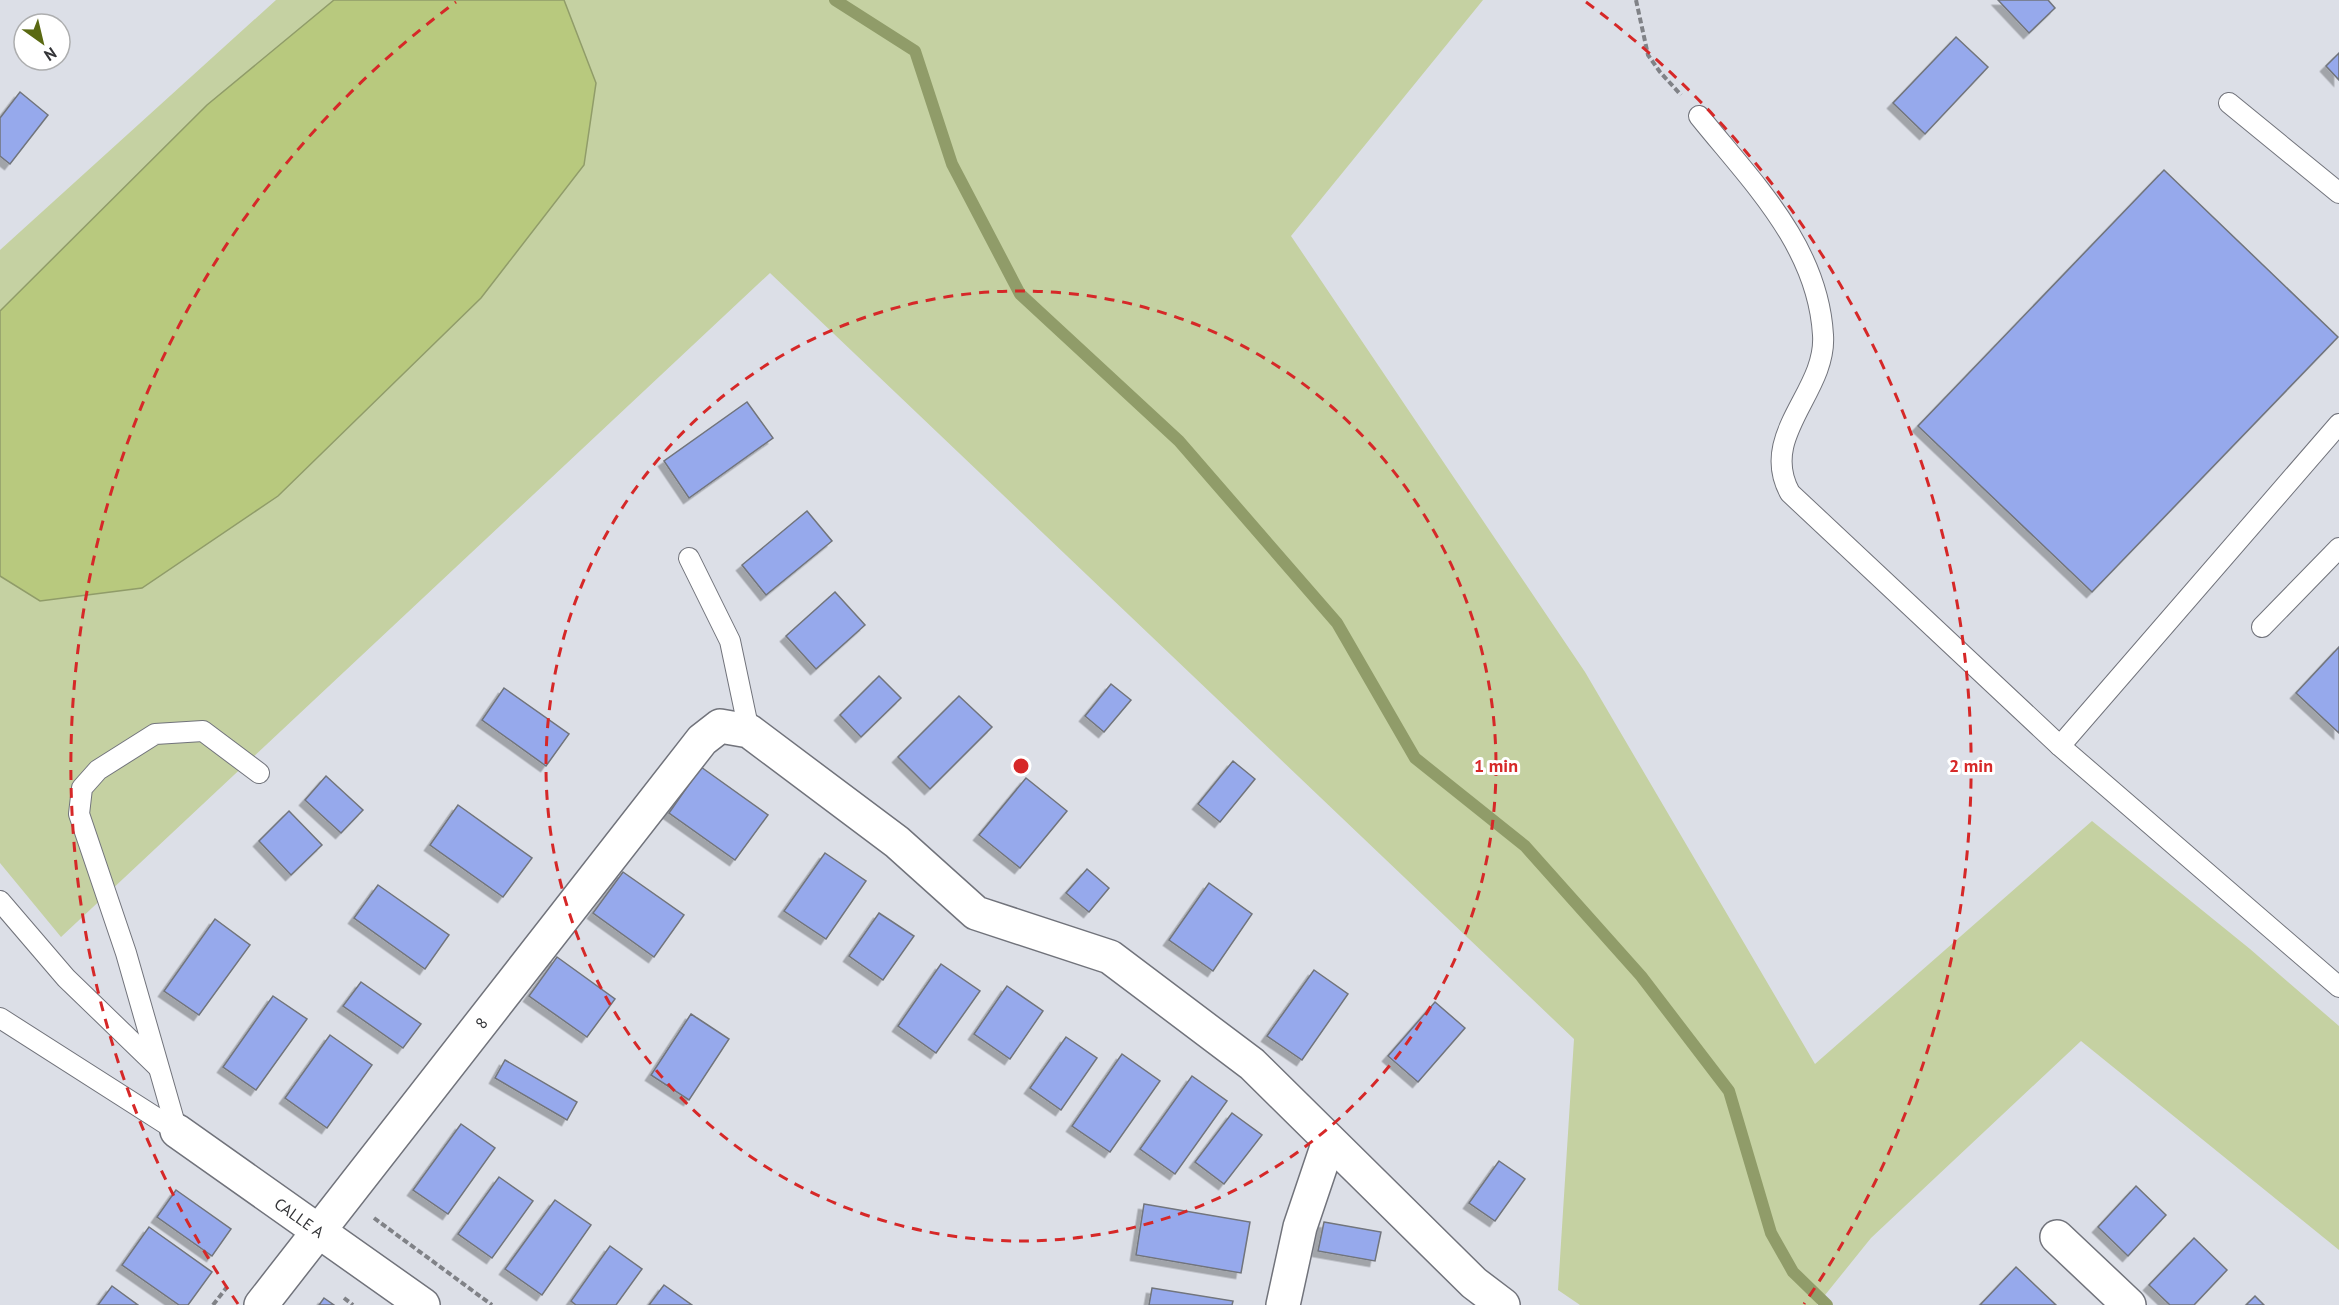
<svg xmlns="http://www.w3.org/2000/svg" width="2339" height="1305" font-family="'PT Sans',sans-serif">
	<defs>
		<filter id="shadow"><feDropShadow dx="-5.5" dy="5.5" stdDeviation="0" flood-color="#0004"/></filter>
	</defs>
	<rect width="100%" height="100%" fill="#dcdfe7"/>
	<polygon fill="#c5d1a2" points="276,0 1483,0 1291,236 1585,672 1815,1064 2092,821 2250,949 2339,1026 2339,1250 2081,1041 1871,1238 1817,1305 1580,1305 1558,1290 1574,1039 770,273 61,937 0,863 0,250"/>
	<polygon fill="#b8c97e" stroke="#909c69" stroke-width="1.5" points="334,0 564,0 596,83 584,165 481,298 278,496 142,588 40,601 0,576 0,311 207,105"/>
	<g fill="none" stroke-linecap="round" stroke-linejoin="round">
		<polyline stroke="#909c69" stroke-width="12" points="835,0 915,51 952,164 1020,294 1179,441 1337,623 1415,758 1525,846 1641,976 1729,1091 1771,1233 1793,1272 1827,1305"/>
	</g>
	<g fill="#96a9ec" stroke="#71747b" stroke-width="1.5" filter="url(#shadow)">
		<polygon points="1998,0 2048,0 2055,8 2029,33"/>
		<polygon points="1956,37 1988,67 1925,134 1893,103"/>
		<polygon points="2339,53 2339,80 2326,66"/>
		<polygon points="20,92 48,115 10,164 0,156 0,118"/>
		<polygon points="2164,170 2338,337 2092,592 1918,426"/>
		<polygon points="747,402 773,438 689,498 664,461"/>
		<polygon points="807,511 832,541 766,595 742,565"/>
		<polygon points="835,592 865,625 816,669 786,636"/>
		<polygon points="2339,647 2339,733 2296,693"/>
		<polygon points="879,676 901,698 861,737 840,715"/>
		<polygon points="1111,684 1131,700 1104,732 1085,716"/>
		<polygon points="504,688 569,734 546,766 482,720"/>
		<polygon points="959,696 992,727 930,789 898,757"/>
		<polygon points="1233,761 1255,779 1220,822 1198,804"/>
		<polygon points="701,767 768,815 735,860 669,813"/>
		<polygon points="326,776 363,810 341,833 305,800"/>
		<polygon points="1026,778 1067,811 1020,868 979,835"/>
		<polygon points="458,805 532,858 503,897 430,845"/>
		<polygon points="289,811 322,845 291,875 259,841"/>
		<polygon points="825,853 866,881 826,939 784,911"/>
		<polygon points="1087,869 1109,888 1089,912 1066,893"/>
		<polygon points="623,872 684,915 654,957 593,913"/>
		<polygon points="1209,883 1252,914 1213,971 1169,940"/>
		<polygon points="378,885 449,935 425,969 354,918"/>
		<polygon points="879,913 914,936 883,980 849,956"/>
		<polygon points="215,919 250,945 199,1015 164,991"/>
		<polygon points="557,957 615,999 587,1037 529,996"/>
		<polygon points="941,964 980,991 936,1053 898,1026"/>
		<polygon points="1314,970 1348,994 1302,1060 1267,1036"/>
		<polygon points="361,982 421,1024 403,1048 343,1006"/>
		<polygon points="1007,986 1043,1011 1010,1059 974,1034"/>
		<polygon points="273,996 307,1019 256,1090 223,1067"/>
		<polygon points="1435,1002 1465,1028 1418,1082 1388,1056"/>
		<polygon points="691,1014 729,1039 689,1100 651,1075"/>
		<polygon points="330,1035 372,1065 327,1128 285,1098"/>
		<polygon points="1066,1037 1097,1058 1061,1110 1030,1088"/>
		<polygon points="1122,1054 1160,1081 1110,1152 1072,1126"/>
		<polygon points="505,1060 577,1102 567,1120 495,1078"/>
		<polygon points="1192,1076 1227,1101 1175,1174 1140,1149"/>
		<polygon points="1232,1113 1262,1135 1224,1184 1195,1162"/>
		<polygon points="461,1124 495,1148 448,1214 413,1190"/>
		<polygon points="1499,1161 1525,1179 1495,1221 1469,1203"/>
		<polygon points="499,1177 533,1201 492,1258 458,1234"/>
		<polygon points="2136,1186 2166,1215 2128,1256 2098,1227"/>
		<polygon points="176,1190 231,1229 212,1256 157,1217"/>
		<polygon points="555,1200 591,1225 542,1295 505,1269"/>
		<polygon points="1144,1204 1250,1222 1241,1273 1136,1255"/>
		<polygon points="1324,1222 1381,1232 1375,1261 1318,1251"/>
		<polygon points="149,1227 212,1272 188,1305 179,1305 122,1265"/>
		<polygon points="2194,1238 2227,1270 2194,1305 2170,1305 2149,1285"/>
		<polygon points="610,1246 642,1269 616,1305 576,1305 571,1301"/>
		<polygon points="2016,1267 2056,1305 1980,1305"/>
		<polygon points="664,1285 692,1305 649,1305"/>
		<polygon points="112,1286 138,1305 98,1305"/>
		<polygon points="1152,1288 1233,1301 1232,1305 1149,1305"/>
		<polygon points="2255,1296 2264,1305 2246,1305"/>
		<polygon points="324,1298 334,1305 319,1305"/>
	</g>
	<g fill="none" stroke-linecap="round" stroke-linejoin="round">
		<g stroke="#71737b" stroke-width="22">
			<g id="service">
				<polyline points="2229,103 2339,193"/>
				<path d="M 1699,116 C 1752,182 1818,246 1823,335 C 1827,392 1758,435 1790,493 L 2060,746 L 2339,987"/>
				<polyline points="689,558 730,641 749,731"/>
				<polyline points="2262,627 2339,548"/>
				<polyline points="2060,746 2339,424"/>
				<polyline points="0,901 66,978 157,1066"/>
				<polyline points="0,1018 177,1131"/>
				<polyline points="177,1131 126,953 79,814 82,788 98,770 155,734 203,731 259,773"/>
			</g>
		</g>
		<g stroke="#71737b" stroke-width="36">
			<g id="minor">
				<path id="s1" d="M 177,1131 L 423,1305"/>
				<polyline points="2057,1237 2129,1305"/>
				<path id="s2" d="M 261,1305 L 702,740 L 720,726 L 749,731 L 897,842 L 976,913 L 1110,957 L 1252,1064 L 1474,1283 L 1503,1305"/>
				<polyline points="1283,1305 1300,1227 1329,1141"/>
			</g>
		</g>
		<g stroke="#808287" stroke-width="4" stroke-dasharray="6 3" stroke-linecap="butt">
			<polyline points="1636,0 1648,55 1660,72 1681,95"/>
			<polyline points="374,1218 492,1305"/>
			<polyline points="344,1298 353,1305"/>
			<polyline points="213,1305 227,1287"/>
		</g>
		<use href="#service" stroke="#fff" stroke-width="20"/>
		<use href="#minor" stroke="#fff" stroke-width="33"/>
	</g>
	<g fill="none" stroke="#d62828" stroke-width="3" stroke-dasharray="10 8">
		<circle cx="1021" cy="766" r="475"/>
		<path d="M238 1304A950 950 0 0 1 456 2M1586 2A950 950 0 0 1 1804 1304"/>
	</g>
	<g text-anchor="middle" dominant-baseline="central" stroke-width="6" stroke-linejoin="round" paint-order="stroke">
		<g font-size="16" fill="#333437" stroke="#fff">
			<text stroke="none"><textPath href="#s2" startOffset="358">8</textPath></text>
			<text stroke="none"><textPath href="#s1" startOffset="150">CALLE A</textPath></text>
		</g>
	</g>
	<circle cx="1021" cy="766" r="9" fill="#d62828" stroke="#fff" stroke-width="3"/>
	<g font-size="18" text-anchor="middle" font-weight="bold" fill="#d62828" stroke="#fff" stroke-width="6" stroke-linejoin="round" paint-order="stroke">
		<text x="1496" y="772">1 min</text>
		<text x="1971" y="772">2 min</text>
	</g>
	<g transform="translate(42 42) rotate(146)"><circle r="28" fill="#ffffff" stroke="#adaeaf" stroke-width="1.5"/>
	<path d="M0-4.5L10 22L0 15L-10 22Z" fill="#5a6912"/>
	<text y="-9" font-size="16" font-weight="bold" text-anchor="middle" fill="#333437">N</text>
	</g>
</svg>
